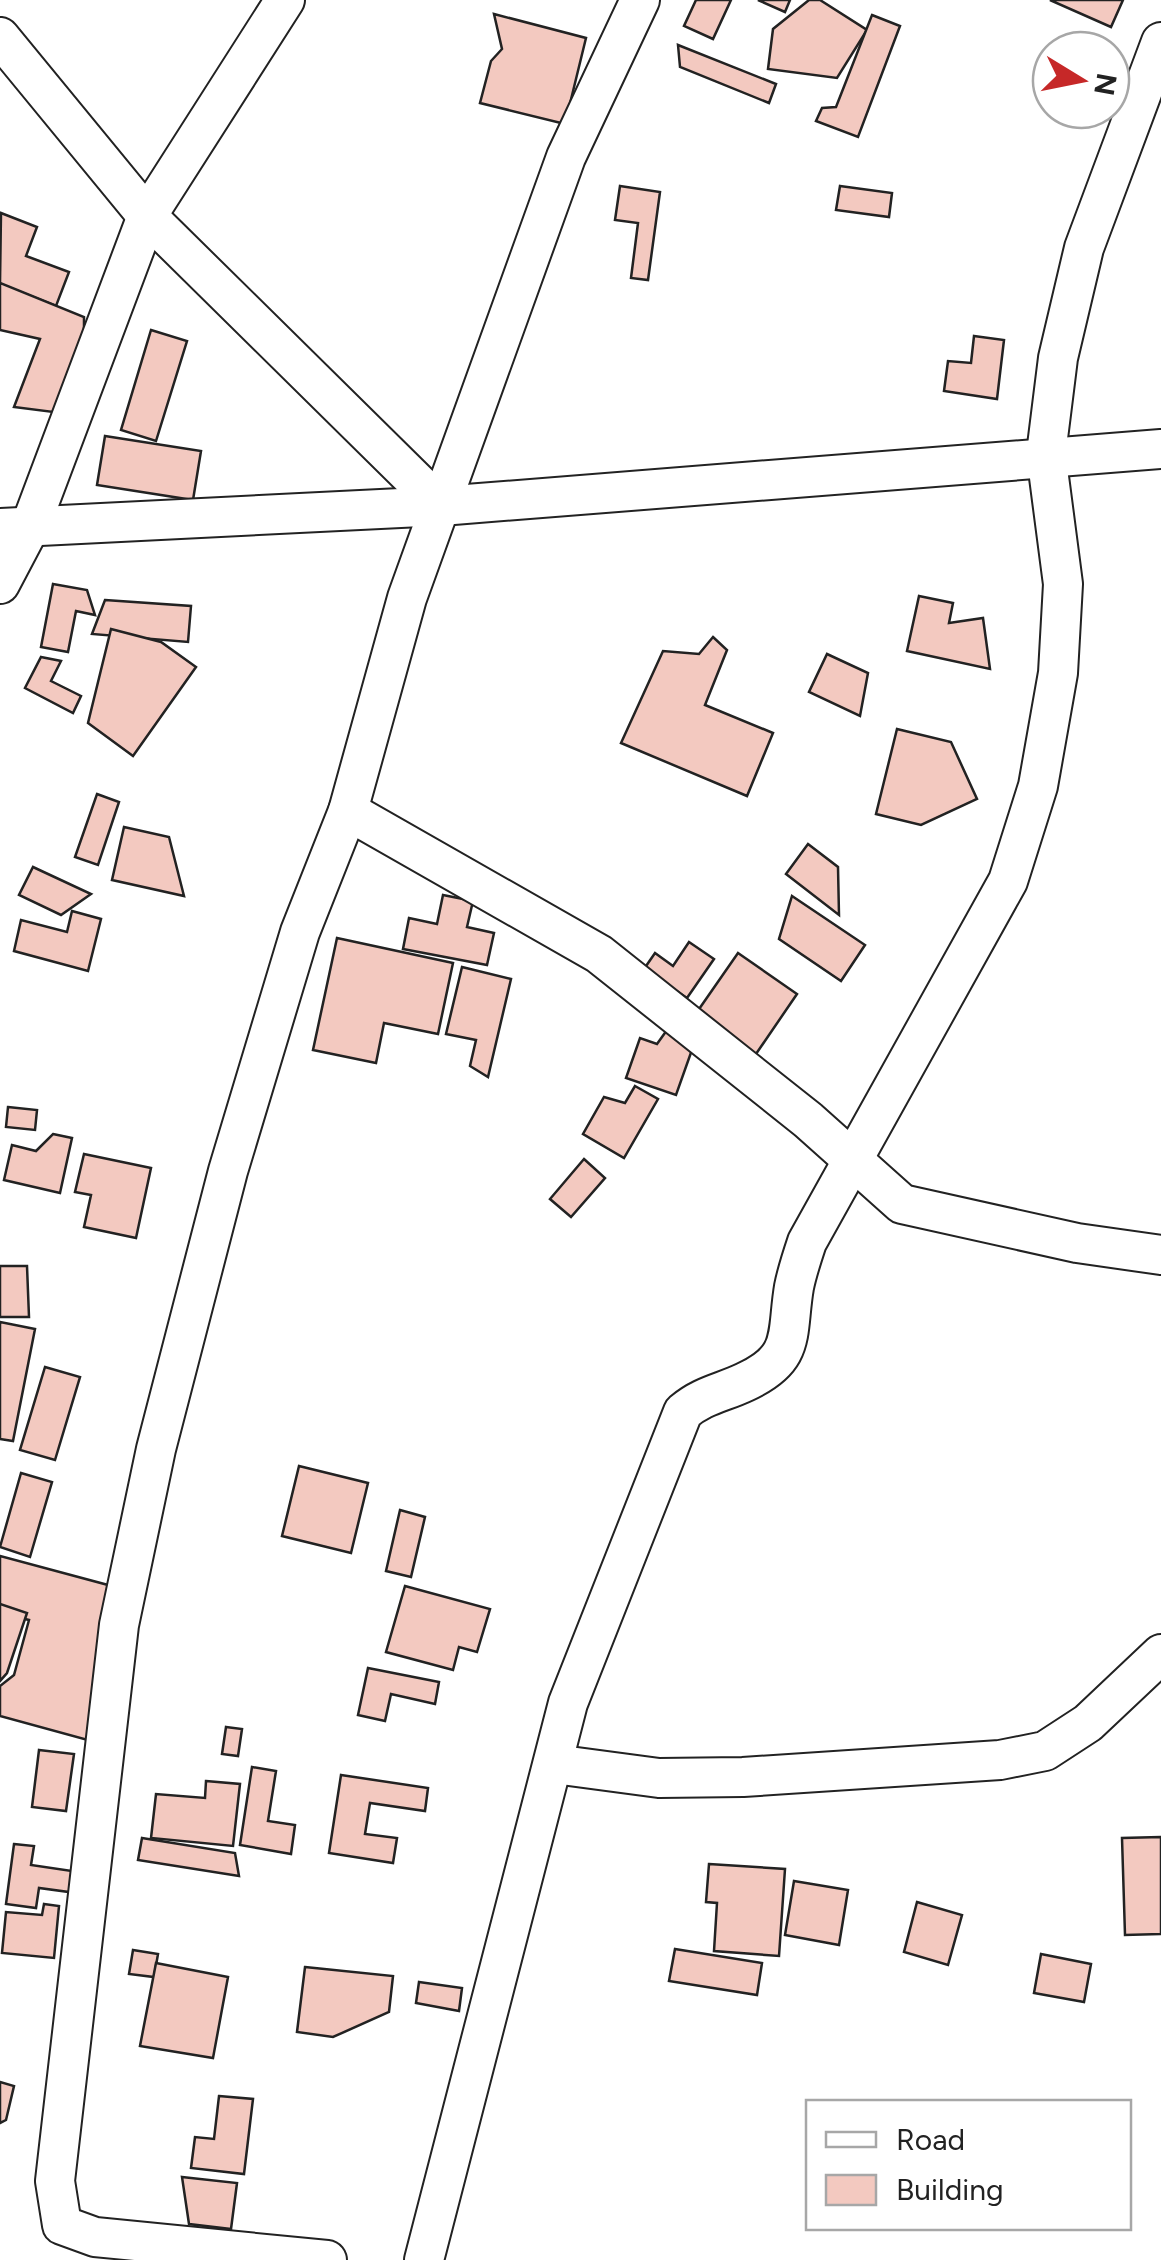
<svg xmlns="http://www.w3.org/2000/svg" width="1161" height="2260" font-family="Figtree,sans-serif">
	<rect width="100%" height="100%" fill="#fff"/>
	<g fill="#f3c9c0" stroke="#222" stroke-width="2.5">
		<polygon points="696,0 731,0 713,39 684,26"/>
		<polygon points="758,0 790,0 785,12"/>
		<polygon points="809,0 820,0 867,30 837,78 768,69 773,29"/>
		<polygon points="1050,0 1123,0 1111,27"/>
		<polygon points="494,14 586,38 565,124 480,103 491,61 502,49"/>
		<polygon points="872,15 900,26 858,137 816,121 822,108 836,107"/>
		<polygon points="678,45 776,84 769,103 680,67"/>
		<polygon points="620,186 660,192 648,280 631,278 638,223 615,220"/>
		<polygon points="840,186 892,193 889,217 836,210"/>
		<polygon points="1,213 37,227 26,256 69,272 56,306 0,284"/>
		<polygon points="0,283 84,317 84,336 53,412 14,407 40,339 0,330"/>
		<polygon points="151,330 187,341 156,441 121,430"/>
		<polygon points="974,336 1004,340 997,399 944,391 948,361 971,363"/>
		<polygon points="105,436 201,451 193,500 97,485"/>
		<polygon points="53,584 87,590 95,615 76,611 68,652 41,647"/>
		<polygon points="919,596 953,603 949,623 983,618 990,669 907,651"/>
		<polygon points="105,600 191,606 188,642 92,634"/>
		<polygon points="111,629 161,642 196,667 133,756 88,723"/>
		<polygon points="713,637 727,650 705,705 773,733 747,796 621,743 663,651 699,654"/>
		<polygon points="827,654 868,673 860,716 809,692"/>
		<polygon points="41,657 61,661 51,681 81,696 73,713 25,688"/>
		<polygon points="897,729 951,742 977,799 921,825 876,814"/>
		<polygon points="97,794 119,802 98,865 75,857"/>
		<polygon points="124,827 169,837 184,896 112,880"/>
		<polygon points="808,844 838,867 839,915 786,874"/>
		<polygon points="33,867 91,894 61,915 19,895"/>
		<polygon points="443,895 473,901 467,927 494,933 487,965 403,949 409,918 437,924"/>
		<polygon points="792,896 865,945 841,981 779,939"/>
		<polygon points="72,911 101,919 88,971 14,951 21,920 67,932"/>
		<polygon points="337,938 453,963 438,1034 384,1023 376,1063 313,1050"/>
		<polygon points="689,942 714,959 687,998 644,969 655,953 673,966"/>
		<polygon points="738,953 797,994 756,1054 697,1012"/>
		<polygon points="462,967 511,979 488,1077 470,1066 476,1040 446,1034"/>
		<polygon points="667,1030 693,1047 676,1095 626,1078 640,1038 657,1044"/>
		<polygon points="635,1086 658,1099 624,1158 583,1134 604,1097 625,1103"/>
		<polygon points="8,1107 37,1110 35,1130 6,1127"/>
		<polygon points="53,1134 72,1138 60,1193 4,1180 12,1145 36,1151"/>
		<polygon points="84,1154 151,1168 136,1238 84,1227 91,1195 75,1192"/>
		<polygon points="584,1159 605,1178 571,1217 550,1199"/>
		<polygon points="0,1266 27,1266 29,1317 0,1317"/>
		<polygon points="0,1322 35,1329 13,1441 0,1439"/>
		<polygon points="45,1367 80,1377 55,1460 20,1450"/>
		<polygon points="299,1466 368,1483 351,1553 282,1536"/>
		<polygon points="21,1473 52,1482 30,1557 0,1547"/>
		<polygon points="400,1510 425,1517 411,1577 386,1571"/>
		<polygon points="0,1556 134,1592 95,1742 0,1716 0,1686 14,1675 29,1620 0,1613"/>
		<polygon points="405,1586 490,1609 477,1652 459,1647 453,1670 386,1652"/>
		<polygon points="0,1604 27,1613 7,1673 0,1681"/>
		<polygon points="368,1668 439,1682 435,1704 391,1694 385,1721 358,1715"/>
		<polygon points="226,1727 242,1729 238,1756 222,1754"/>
		<polygon points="39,1750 74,1754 66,1811 32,1807"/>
		<polygon points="252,1767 276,1771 268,1821 295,1825 291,1854 240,1845"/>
		<polygon points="341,1775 428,1788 425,1811 370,1803 365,1834 397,1838 393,1863 329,1853"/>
		<polygon points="206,1781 240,1784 233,1846 151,1838 156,1794 205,1798"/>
		<polygon points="1161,1837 1161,1934 1125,1935 1122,1838"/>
		<polygon points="142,1838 235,1853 239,1876 138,1860"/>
		<polygon points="14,1844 34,1846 31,1865 72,1871 69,1892 39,1888 36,1908 6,1904"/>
		<polygon points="709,1864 785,1869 779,1956 714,1951 717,1903 706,1902"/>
		<polygon points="794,1881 848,1890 839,1945 785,1935"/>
		<polygon points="917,1902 962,1915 948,1965 904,1952"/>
		<polygon points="44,1904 59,1906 54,1958 2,1953 6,1912 42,1915"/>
		<polygon points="675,1949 762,1963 757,1995 669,1981"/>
		<polygon points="133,1950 158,1954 154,1977 129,1974"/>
		<polygon points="1041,1954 1091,1964 1084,2002 1034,1993"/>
		<polygon points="156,1963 228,1977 213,2058 140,2046"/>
		<polygon points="305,1967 393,1976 389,2012 333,2037 297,2032"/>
		<polygon points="419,1982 462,1988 459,2011 416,2003"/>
		<polygon points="0,2082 14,2086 6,2120 0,2123"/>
		<polygon points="219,2096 253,2099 244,2174 191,2168 195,2137 214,2139"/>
		<polygon points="182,2177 237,2183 231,2229 189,2224"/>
	</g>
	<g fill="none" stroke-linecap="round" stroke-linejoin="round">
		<g stroke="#222" stroke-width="42">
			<g id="street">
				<polyline points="0,37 147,216 441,506"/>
				<polyline points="0,528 441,506 1161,449"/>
				<polyline points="0,584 30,527 147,216 285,0"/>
				<polyline points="348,811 599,954 808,1120 902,1204 1077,1243 1161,1255"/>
				<polyline points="554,1764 659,1778 743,1777 1000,1760 1045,1751 1088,1723 1161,1654"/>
				<polyline points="327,2260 95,2237 62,2225 55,2181 119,1625 156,1449 228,1171 300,932 348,811 407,598 566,157 640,0"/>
				<path d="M 424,2260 L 568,1703 L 683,1412 C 703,1395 722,1393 745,1382 C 797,1358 786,1334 794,1287 C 797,1272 802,1257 807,1242 L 1008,881 L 1038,786 L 1058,673 L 1063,584 L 1046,454 L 1058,358 L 1084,248 L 1161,42"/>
			</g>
		</g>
		<use href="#street" stroke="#fff" stroke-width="38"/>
	</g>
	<rect x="806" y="2100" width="325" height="130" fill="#ffffff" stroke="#a7a7a7" stroke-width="2.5"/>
	<rect x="826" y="2132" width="50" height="15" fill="#ffffff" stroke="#a7a7a7" stroke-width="2.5"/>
	<text x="896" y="2150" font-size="30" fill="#222222">Road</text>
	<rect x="826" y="2175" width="50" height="30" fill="#f3c9c0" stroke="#a7a7a7" stroke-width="2.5"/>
	<text x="896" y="2200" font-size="30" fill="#222222">Building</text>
	<g transform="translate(1081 80) rotate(100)"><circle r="48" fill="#ffffff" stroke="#a7a7a7" stroke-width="2.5"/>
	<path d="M0-8L18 38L0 25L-18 38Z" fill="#c62828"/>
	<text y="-15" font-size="28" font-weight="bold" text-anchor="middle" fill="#222222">N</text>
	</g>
</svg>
